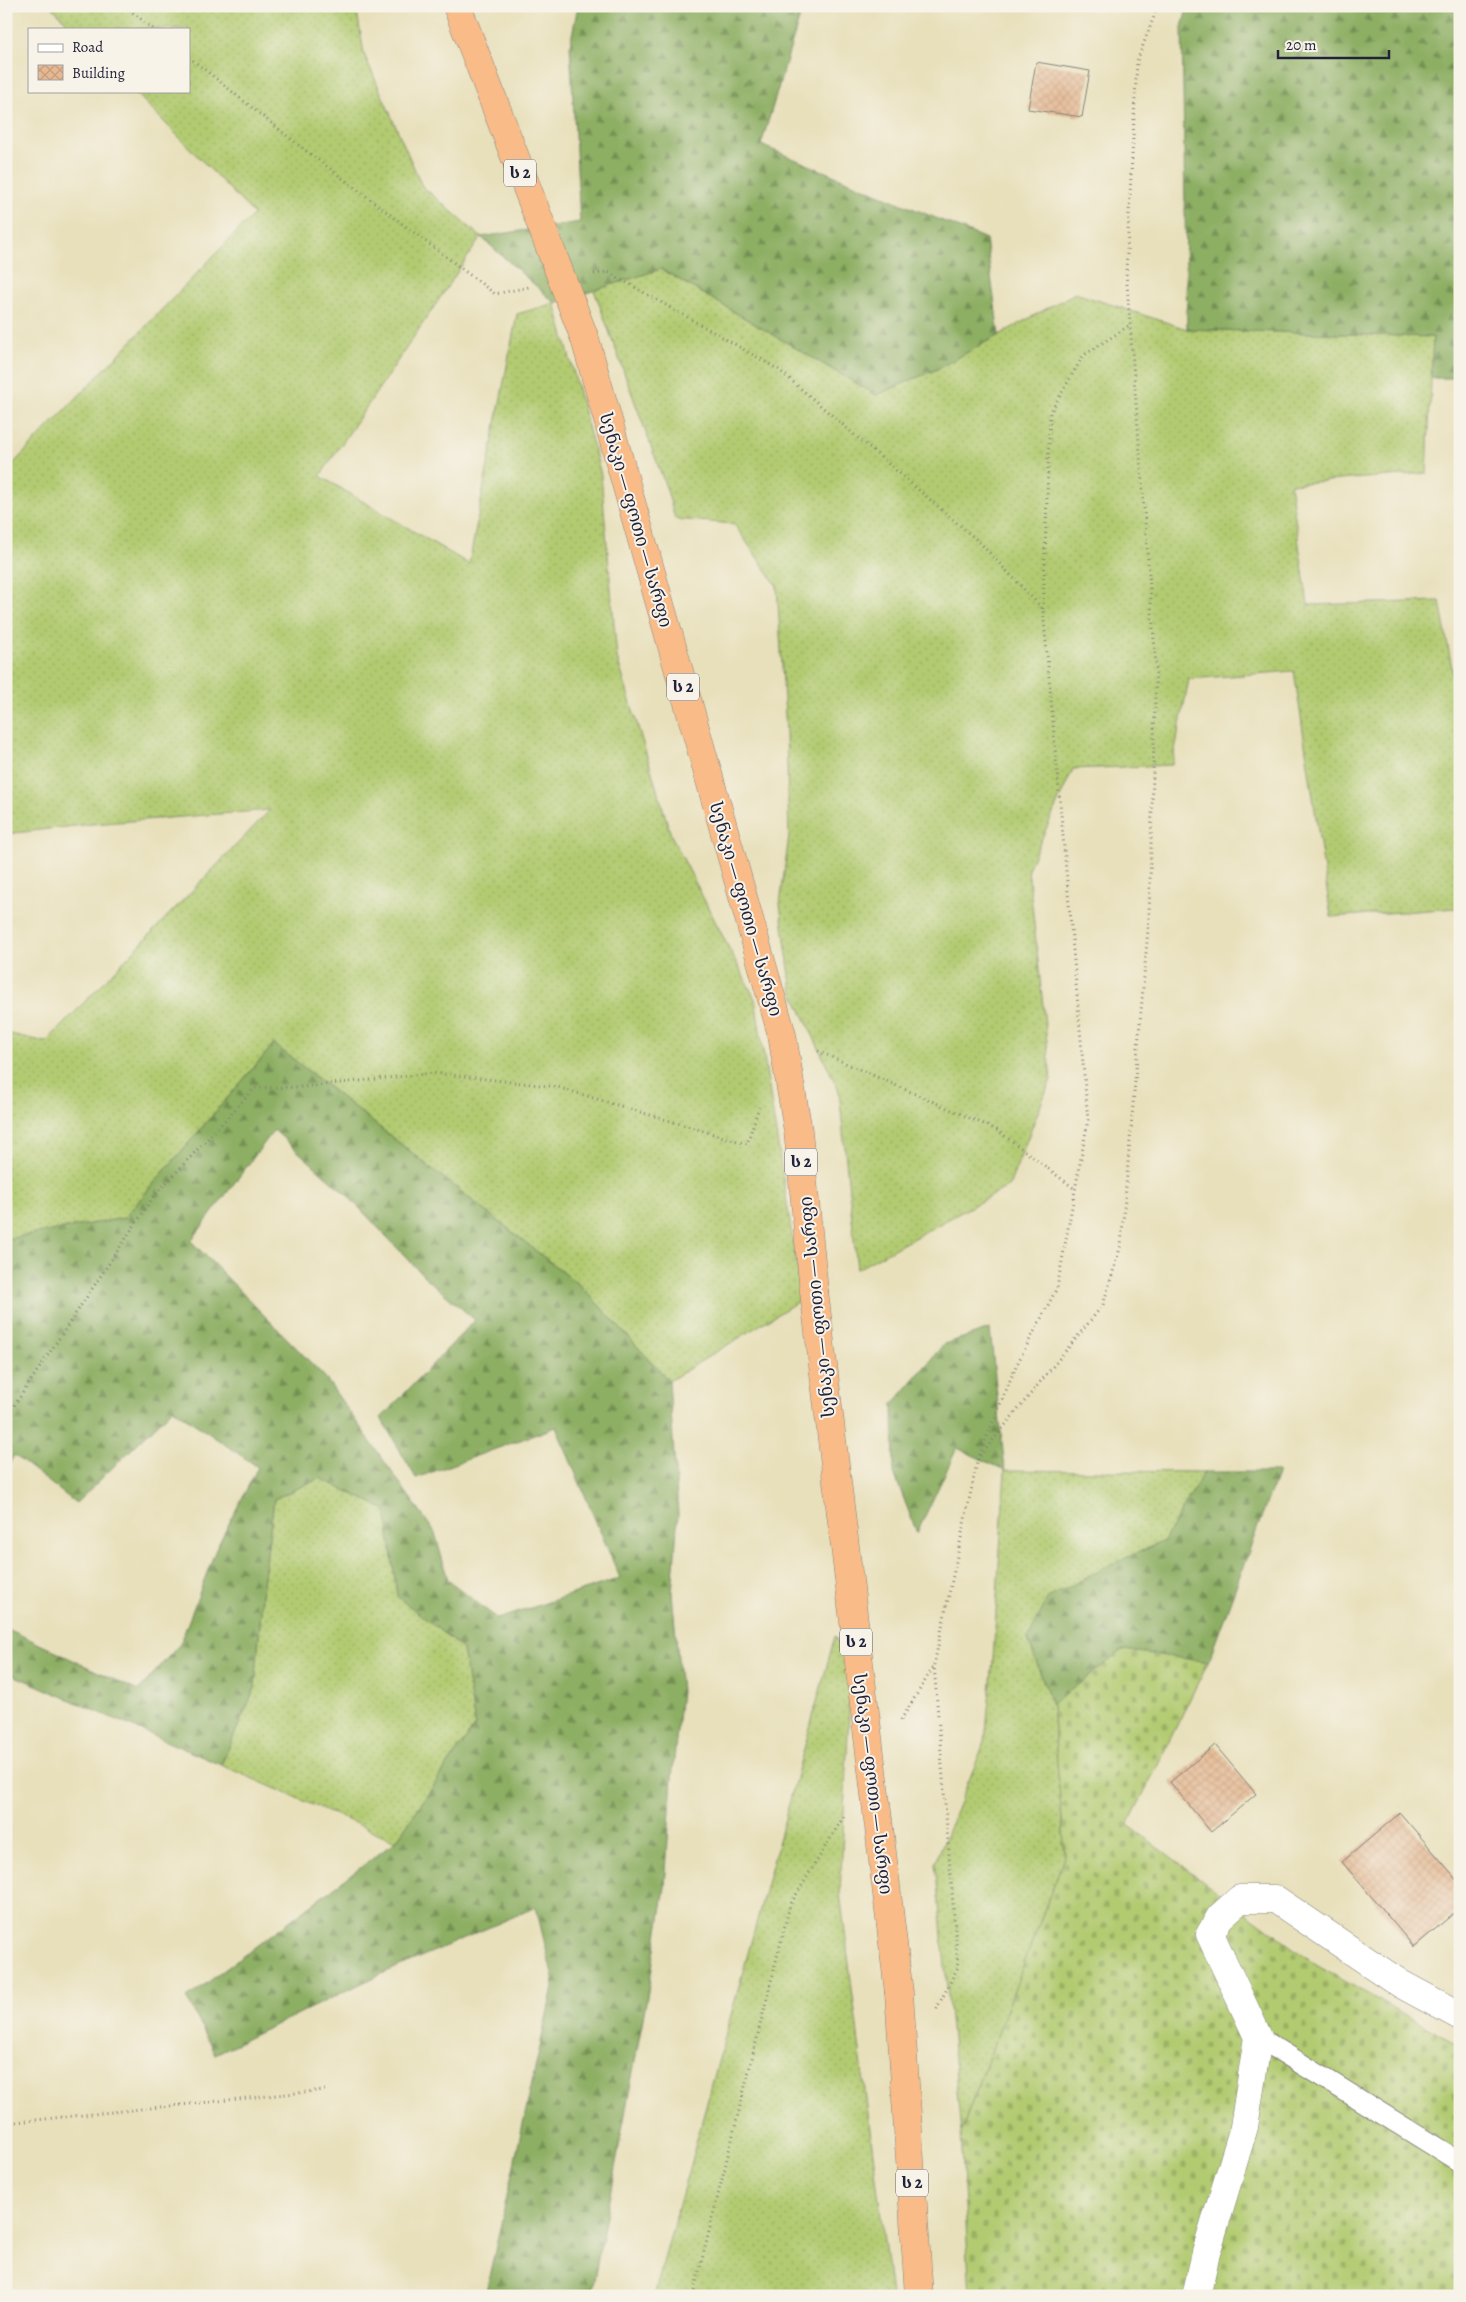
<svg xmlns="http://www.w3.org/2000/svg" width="1466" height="2302" font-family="Alegreya,'Noto Serif Georgian',serif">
	<defs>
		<pattern id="grass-dots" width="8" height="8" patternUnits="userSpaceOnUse" patternTransform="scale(1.25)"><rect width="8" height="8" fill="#b2cb71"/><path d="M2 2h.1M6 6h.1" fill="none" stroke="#99ae63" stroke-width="1.8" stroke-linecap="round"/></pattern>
		<pattern id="forest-firs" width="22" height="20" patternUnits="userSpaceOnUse" patternTransform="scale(1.25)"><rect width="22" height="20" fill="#8daf63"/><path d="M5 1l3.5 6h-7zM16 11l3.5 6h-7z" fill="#738e53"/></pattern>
		<pattern id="cemetery-stones" width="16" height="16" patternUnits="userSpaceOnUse" patternTransform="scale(1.25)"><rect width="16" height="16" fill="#b2cb71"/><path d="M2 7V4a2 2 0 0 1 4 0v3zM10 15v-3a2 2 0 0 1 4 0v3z" fill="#99ae63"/></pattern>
		<pattern id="building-cross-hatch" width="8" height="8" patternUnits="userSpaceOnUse" patternTransform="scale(1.25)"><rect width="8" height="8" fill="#e5b891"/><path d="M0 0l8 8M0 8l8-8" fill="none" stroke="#c49e7e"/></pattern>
	</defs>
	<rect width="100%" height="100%" fill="#f7f3e8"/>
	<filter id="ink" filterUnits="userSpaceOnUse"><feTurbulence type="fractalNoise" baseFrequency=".02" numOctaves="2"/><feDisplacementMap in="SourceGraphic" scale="10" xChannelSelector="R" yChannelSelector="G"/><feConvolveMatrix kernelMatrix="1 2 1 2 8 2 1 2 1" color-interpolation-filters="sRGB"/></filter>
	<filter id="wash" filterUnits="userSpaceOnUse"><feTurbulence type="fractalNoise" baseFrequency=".0096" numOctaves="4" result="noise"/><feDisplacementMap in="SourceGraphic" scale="20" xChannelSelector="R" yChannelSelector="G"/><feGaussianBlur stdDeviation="1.12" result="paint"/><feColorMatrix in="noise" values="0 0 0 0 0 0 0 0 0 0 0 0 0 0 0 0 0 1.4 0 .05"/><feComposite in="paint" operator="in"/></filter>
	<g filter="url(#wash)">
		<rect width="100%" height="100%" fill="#e8e0bb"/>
		<g fill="url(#grass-dots)" stroke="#6a7656">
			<polygon points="51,6 356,6 364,54 422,186 481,237 320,476 469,564 517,314 555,303 601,475 617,658 671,835 755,999 802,1299 669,1381 583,1288 274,1044 124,1218 6,1239 6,1033 46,1042 270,810 92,824 6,834 6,457 13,464 254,214 134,91 189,91 189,29 73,29"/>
			<polygon points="661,269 876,395 937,369 1075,293 1187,329 1433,337 1427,473 1290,484 1308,605 1440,601 1460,714 1460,884 1457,908 1331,917 1294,671 1189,679 1172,765 1073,769 1028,869 1051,1079 1009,1186 857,1269 839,1091 792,991 780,904 789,836 786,732 777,586 734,524 675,519 667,490 594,290"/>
			<polygon points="1005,1470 1204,1472 1164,1541 1108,1566 1028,1639 1052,1705 1065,1855 961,2132 935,1863 985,1741 993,1660"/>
			<polygon points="320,1478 386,1510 397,1595 463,1649 475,1725 396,1841 221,1765 255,1688 263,1584 274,1499"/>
			<polygon points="835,1636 851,1671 840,1893 891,2296 654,2296"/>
		</g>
		<g fill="url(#forest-firs)" stroke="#58684f" fill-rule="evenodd">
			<polygon points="578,6 803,6 761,145 986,239 999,335 937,369 876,395 661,269 555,303 481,237 580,222 570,45"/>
			<polygon points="1188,6 1460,6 1460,378 1431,378 1433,337 1187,329 1182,27"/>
			<path d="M 274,1044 L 583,1288 L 669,1381 L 678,1514 L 672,1593 L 681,1691 L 672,1778 L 665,1887 L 649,1986 L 591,2296 L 485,2296 L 554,1983 L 536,1907 L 379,1975 L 215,2054 L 187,1998 L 396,1841 L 475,1725 L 463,1649 L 397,1596 L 386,1510 L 320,1478 L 274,1499 L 263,1584 L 255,1688 L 221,1765 L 6,1672 L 6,1628 L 138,1691 L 180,1644 L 216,1549 L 258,1467 L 173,1409 L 76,1503 L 14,1455 L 6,1470 L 6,1239 L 124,1218 ZM 274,1130 L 348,1196 L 426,1278 L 475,1320 L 381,1418 L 416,1478 L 556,1427 L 620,1578 L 498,1619 L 448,1580 L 435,1533 L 324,1376 L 191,1241 Z"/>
			<polygon points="990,1329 1005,1470 957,1448 917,1533 894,1473 893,1404 944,1344"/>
			<polygon points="1204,1472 1278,1472 1208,1662 1123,1650 1052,1705 1028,1639 1048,1598 1108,1566 1164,1541"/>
		</g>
		<polygon fill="url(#cemetery-stones)" stroke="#6a7656" points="1123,1650 1208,1662 1128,1825 1316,1965 1460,2046 1460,2296 970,2296 961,2132 1065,1855 1052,1705"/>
		<g id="blocks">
			<g fill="url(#building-cross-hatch)">
				<polygon points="1036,62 1090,71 1082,117 1028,109"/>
				<polygon points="1215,1745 1256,1794 1211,1832 1170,1782"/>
				<polygon points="1400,1813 1460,1883 1460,1908 1414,1947 1342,1862"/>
			</g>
		</g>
	</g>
	<g filter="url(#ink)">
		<use href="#blocks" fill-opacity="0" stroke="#85817b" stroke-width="1"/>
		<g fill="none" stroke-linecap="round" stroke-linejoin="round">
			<g stroke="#85817b" stroke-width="22">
				<polyline id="lane" points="1258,2037 1460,2162"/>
			</g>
			<g stroke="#85817b" stroke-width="29">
				<polyline id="street" points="1196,2296 1206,2253 1244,2127 1258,2037 1210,1934 1220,1917 1240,1899 1275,1899 1401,1984 1460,2016"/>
			</g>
			<g stroke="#85817b" stroke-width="29">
				<g id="highway">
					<polyline points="585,339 782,1035 798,1131 814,1291"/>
					<polyline points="899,1993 919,2296"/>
				</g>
			</g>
			<g stroke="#85817b" stroke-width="3" stroke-dasharray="1 4" stroke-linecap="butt">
				<polyline points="125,6 153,29"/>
				<polyline points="189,57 296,143 495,294 529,287"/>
				<polyline points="594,274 608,272 778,369 978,541 1043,609 1088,1120 1057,1288 1016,1366 978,1458 934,1665 958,1967 935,2012"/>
				<polyline points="1043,609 1050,413 1083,356 1130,325"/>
				<polyline points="818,1051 997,1130 1075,1189"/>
				<polyline points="6,1418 154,1196 255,1088 303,1087 434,1073 557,1087 747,1144 759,1107"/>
				<polyline points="980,1456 1103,1305 1121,1245 1149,918 1156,666 1126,271 1137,61 1158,6"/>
				<polyline points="901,1720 934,1666"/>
				<polyline points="6,2123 325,2090"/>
				<polyline points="693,2296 790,1905 844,1816"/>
			</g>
			<use href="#lane" stroke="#fff" stroke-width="20"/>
			<use href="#street" stroke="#fff" stroke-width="28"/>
			<use href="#highway" stroke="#f9bc89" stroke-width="28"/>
			<g stroke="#85817b" stroke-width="29" stroke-linecap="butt">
				<g id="highway-bridge">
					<polyline points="457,6 585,339"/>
					<polyline points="814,1291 899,1993"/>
				</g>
			</g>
			<use href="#highway-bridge" stroke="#f9bc89" stroke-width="28"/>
		</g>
	</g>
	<g text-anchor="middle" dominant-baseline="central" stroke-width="4" stroke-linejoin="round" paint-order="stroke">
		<g fill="#f7f3e8" stroke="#62616f" stroke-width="1">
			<rect x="504" y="159.5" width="32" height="27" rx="4"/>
			<rect x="667" y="673.5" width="32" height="27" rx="4"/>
			<rect x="785" y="1148.5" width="32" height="27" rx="4"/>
			<rect x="840" y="1628.5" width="32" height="27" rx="4"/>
			<rect x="896" y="2169.5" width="32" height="27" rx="4"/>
		</g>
		<g font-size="16" font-weight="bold" fill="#22223b">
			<text x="520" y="173">ს 2</text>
			<text x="683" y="687">ს 2</text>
			<text x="801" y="1162">ს 2</text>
			<text x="856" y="1642">ს 2</text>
			<text x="912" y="2183">ს 2</text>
		</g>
		<g font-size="18" fill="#22223b" stroke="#f7f3e8">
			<text transform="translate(636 520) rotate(74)">სენაკი — ფოთი — სარფი</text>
			<text transform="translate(746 909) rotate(74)">სენაკი — ფოთი — სარფი</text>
			<text transform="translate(817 1307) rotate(-96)">სენაკი — ფოთი — სარფი</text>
			<text transform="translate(873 1784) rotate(83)">სენაკი — ფოთი — სარფი</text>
		</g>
	</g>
	<rect width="1466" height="2302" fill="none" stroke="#f7f3e8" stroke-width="25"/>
	<rect x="28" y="28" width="162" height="65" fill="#f7f3e8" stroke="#a29fa3"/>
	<rect x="38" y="44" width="25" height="8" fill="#ffffff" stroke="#a29fa3"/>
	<text x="72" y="52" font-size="15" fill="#22223b">Road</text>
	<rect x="38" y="65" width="25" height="15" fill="url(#building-cross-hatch)" stroke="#a29fa3"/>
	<text x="72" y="78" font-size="15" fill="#22223b">Building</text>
	<path d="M1278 50v8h111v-8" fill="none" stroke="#22223b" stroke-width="2.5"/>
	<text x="1286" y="50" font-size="15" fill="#22223b" stroke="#f7f3e8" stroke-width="4" paint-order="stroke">20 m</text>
</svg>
